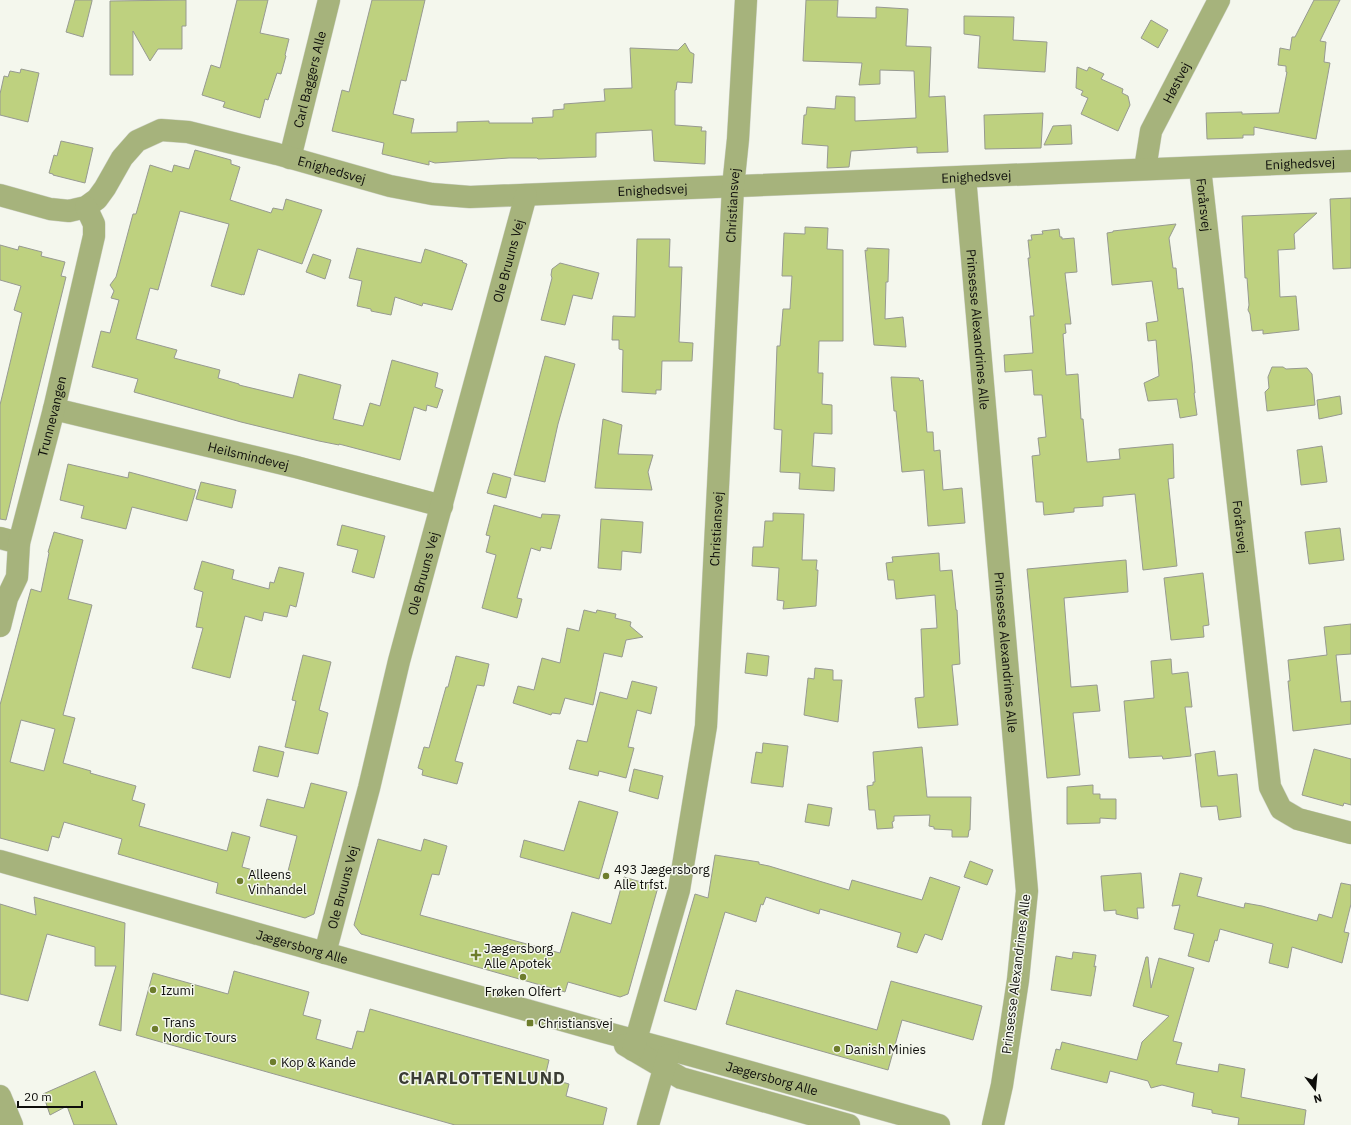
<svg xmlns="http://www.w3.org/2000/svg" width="1351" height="1125" font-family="'IBM Plex Sans',sans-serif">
	<rect width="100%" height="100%" fill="#f4f7ed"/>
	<g fill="#bed17f" stroke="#979a91" fill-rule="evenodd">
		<polygon points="75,0 92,0 92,1 83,37 66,32"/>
		<polygon points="186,0 186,26 182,26 182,49 158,49 150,61 133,31 133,75 110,75 110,1"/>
		<polygon points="237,0 268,0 260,33 289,39 285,55 286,56 281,74 277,73 268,100 265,99 260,118 223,107 225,102 202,95 211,65 220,68"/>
		<polygon points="372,0 425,0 406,81 401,80 393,114 414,119 411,133 457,132 457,122 489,121 489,123 533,123 532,118 553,117 553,110 564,109 564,104 605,101 604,89 632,88 630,48 678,50 685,43 690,52 694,54 692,83 677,82 676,90 675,90 675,125 702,127 701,131 706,131 705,164 654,161 652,130 596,133 596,157 538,159 537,158 509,158 435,163 429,161 429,165 382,154 384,143 332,131 342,90 349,92"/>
		<polygon points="806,0 838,0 837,17 876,18 876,7 908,9 906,46 931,47 929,97 945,96 948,152 917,153 917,147 851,151 849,167 827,168 828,146 802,144 804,115 806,115 807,107 835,109 836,96 855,97 855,121 916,118 914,71 880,70 880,84 859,85 862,63 803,61"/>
		<polygon points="1314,0 1340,0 1320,41 1326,42 1324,62 1330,63 1316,139 1254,127 1254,135 1243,135 1243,138 1207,139 1206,113 1242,112 1242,114 1279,113 1287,72 1286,72 1286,66 1278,65 1280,48 1290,50 1292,37 1295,37"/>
		<polygon points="964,16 1014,17 1013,40 1047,42 1045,72 978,68 980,36 964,34"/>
		<polygon points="1151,20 1168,30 1158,48 1141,38"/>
		<polygon points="1077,67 1087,71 1089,67 1104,74 1101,79 1123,89 1122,93 1128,96 1130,105 1118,131 1081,114 1088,98 1081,95 1083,91 1076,88"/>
		<polygon points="21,69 39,73 28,122 0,115 0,94 4,76 8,77 10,71 20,73"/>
		<polygon points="1043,113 1041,148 985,149 984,115"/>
		<polygon points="1071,125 1072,144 1044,145 1053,126"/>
		<polygon points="61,141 93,148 85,183 53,175 53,174 49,173 54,155 57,156"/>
		<polygon points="195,150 231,160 231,164 240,167 230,200 271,213 273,208 283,210 286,199 322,210 302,264 258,249 244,295 242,294 242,295 211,286 229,224 180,211 158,290 150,288 136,339 177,350 174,358 220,370 218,378 239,384 239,385 293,398 299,374 341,385 333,419 363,426 370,403 380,406 392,360 438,373 435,387 443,390 437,408 427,405 426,411 414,407 400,460 339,444 339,445 319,441 241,422 134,392 138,379 92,367 101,331 110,333 119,300 111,298 114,291 110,285 116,277 133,214 136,214 150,165 172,172 174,165 189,169"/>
		<polygon points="1351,198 1351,268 1333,269 1330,199"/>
		<polygon points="1317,213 1294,234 1295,249 1278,250 1280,297 1296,296 1299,330 1263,334 1263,330 1252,331 1250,314 1248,310 1249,305 1247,278 1245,278 1242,216"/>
		<polygon points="1176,224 1169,238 1173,268 1176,268 1178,289 1183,288 1192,362 1195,393 1194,393 1197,415 1180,418 1177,399 1148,401 1144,383 1159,376 1156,340 1148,341 1146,323 1158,321 1152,281 1112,285 1107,233 1113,232 1113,231"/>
		<polygon points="805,227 828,228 827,249 843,250 843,341 819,341 818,373 823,373 822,404 832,405 832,434 814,433 812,466 835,468 834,491 799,489 800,473 780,472 782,430 774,429 777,346 780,346 783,309 790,309 792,276 782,276 784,233 805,234"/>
		<polygon points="1059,229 1060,237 1062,237 1062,239 1074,238 1077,272 1065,273 1071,324 1065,324 1066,333 1063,334 1066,375 1078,374 1081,419 1083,419 1087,462 1120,459 1119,449 1173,444 1174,478 1168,479 1177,566 1143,570 1135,494 1103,497 1103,506 1074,508 1074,512 1044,515 1043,502 1036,502 1032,456 1040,455 1038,438 1046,437 1042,395 1034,395 1032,370 1005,372 1004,355 1033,353 1030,316 1034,316 1028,258 1030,258 1028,240 1032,240 1031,235 1043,234 1042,231"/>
		<polygon points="637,239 670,239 669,267 682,267 679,342 693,343 692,361 662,361 661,390 656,390 656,394 622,392 623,350 619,349 619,340 612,340 613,316 635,317"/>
		<polygon points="0,245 18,250 19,246 42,252 41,256 65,262 61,276 66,277 6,520 0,519 0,405 22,313 14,310 21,286 0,280"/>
		<polygon points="357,248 421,263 425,249 463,261 462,262 467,264 452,310 423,303 422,306 395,297 391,315 371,311 371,309 357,306 362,281 349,278"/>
		<polygon points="867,248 889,249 888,282 886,282 885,319 903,317 906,347 874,345 865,250 867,251"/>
		<polygon points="313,254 331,260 325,279 306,272"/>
		<polygon points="560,263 599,273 592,299 573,295 565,325 541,320 552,278 551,275 552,269"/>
		<polygon points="545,356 575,364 558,424 545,482 514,475"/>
		<polygon points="1272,367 1283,367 1286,369 1307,368 1312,374 1315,405 1267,411 1265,392 1269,388 1268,377"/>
		<polygon points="891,377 919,378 920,381 923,380 927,432 933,432 934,451 940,450 943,490 962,488 965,523 928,526 924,470 902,472 896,411 894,411"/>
		<polygon points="1340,396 1342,414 1319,419 1317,400"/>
		<polygon points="603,419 622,425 618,454 653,455 648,472 652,490 595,488"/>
		<polygon points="1322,446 1327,482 1301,485 1297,450"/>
		<polygon points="68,464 128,478 129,472 196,490 187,521 132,507 126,529 81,518 84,506 60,500"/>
		<polygon points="493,473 511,478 506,498 487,493"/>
		<polygon points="201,482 236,490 232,508 196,499"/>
		<polygon points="494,505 541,518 542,514 560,515 551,549 541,547 540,551 531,548 517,598 522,599 517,618 482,608 496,555 486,552 490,536 486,535"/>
		<polygon points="773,513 804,514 802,560 817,560 816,570 818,570 816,606 783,609 784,601 777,600 779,568 752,566 753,547 763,547 765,521 773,521"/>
		<polygon points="601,519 643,522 641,553 622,551 621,570 598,568"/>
		<polygon points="342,525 385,536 374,578 352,572 358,550 337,545"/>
		<polygon points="1340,528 1344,560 1309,564 1305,532"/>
		<path d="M 54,532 L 83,540 L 68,599 L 92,605 L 63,715 L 75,718 L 63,763 L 91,771 L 90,773 L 136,786 L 132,800 L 145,804 L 139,826 L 227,851 L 232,832 L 250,837 L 242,867 L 286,879 L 297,836 L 260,826 L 267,799 L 304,808 L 311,783 L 347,792 L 314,914 L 305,918 L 216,893 L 218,883 L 118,854 L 122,839 L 64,822 L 59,838 L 52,836 L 48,851 L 0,838 L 0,705 L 31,589 L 41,592 L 49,553 L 48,552 ZM 21,720 L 55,729 L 44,771 L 10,762 Z"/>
		<polygon points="939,553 940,571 952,570 956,610 957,610 960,664 952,665 958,725 918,728 915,698 924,697 921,629 937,628 935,595 896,599 894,580 888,580 886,563 893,562 892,557"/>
		<polygon points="1126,560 1128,592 1064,598 1071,687 1097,685 1100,711 1073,713 1080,775 1047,778 1027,569"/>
		<polygon points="202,561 234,570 232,579 269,589 270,582 274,583 279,567 304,573 296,607 290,605 287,617 264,612 262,621 245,616 230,678 192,668 203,628 196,627 203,592 194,589"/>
		<polygon points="1203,573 1209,625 1203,626 1204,637 1171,640 1164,578"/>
		<polygon points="584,610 596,613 597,610 616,614 615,618 631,622 630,626 643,637 626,640 622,657 604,653 593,705 565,698 560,714 552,713 551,715 513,703 518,686 534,690 542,658 560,663 567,628 579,631"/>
		<polygon points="1351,624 1351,654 1336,655 1341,702 1351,701 1351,724 1293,731 1288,681 1290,681 1288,660 1327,655 1324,627"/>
		<polygon points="747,653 769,656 767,676 745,673"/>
		<polygon points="303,655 331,662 319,710 328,713 318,754 285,747 296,701 292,700"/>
		<polygon points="456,656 489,664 484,686 477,685 455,761 463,763 457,784 422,775 423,770 418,768 424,747 429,748 446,687 448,687"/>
		<polygon points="1171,659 1172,674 1188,672 1192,707 1185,707 1191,756 1163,759 1162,756 1129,758 1124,701 1154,698 1151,661"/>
		<polygon points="815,668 833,670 833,680 842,680 838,722 804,715 808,678 814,679"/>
		<polygon points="632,681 657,687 651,714 637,710 628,747 634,748 626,778 599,771 598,776 569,769 577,740 587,742 600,692 627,699"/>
		<polygon points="763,743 788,746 783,787 751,783 756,752 762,753"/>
		<polygon points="259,746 284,752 278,777 253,771"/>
		<polygon points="922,747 927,797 971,797 970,830 969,830 968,837 952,837 952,830 934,829 934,827 929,826 930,815 894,816 894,821 892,822 893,828 877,829 875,810 869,810 867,786 873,785 873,782 875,782 873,752"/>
		<polygon points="1314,749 1351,759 1351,805 1344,803 1343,806 1302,795"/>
		<polygon points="1215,751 1218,776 1237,774 1241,817 1219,820 1217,806 1201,807 1195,754"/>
		<polygon points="634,769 663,776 658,799 629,791"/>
		<polygon points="1093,785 1093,794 1100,794 1100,799 1116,799 1116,819 1100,818 1100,823 1067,824 1067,787"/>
		<polygon points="579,801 618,812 599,879 520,857 524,840 564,851"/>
		<polygon points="808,804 832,808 829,826 805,822"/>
		<polygon points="378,839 421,851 424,839 447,846 439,875 432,874 420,915 560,953 572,912 611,924 624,877 658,887 628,994 620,997 568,982 565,992 361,934 354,925"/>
		<polygon points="715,855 759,862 759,864 769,866 849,890 852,880 922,900 930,877 960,887 942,940 925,934 917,953 897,947 901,933 820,909 819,914 766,897 763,905 761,904 756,922 725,912 696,1010 664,1001 695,894 708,898"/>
		<polygon points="970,861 993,870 987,885 964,877"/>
		<polygon points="1141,873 1144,908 1137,908 1138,919 1116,914 1116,910 1104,911 1101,876"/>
		<polygon points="1180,873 1202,878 1197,896 1244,908 1245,903 1262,906 1317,921 1319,914 1332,918 1341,883 1351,885 1351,904 1344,932 1349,933 1342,963 1292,947 1288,968 1269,963 1273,944 1220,929 1217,941 1215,940 1209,962 1188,956 1194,934 1174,929 1180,905 1172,906"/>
		<polygon points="34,897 125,923 121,1031 99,1025 116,966 95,966 95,947 47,934 28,1001 0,994 0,904 36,915"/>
		<polygon points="1073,952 1096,955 1094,967 1096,966 1091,996 1051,990 1056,956 1072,959"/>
		<polygon points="1146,957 1148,957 1151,988 1159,958 1194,968 1173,1041 1182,1043 1176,1064 1218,1072 1219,1064 1245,1069 1241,1097 1306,1110 1304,1125 1238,1125 1239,1118 1212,1113 1212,1110 1192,1106 1194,1093 1162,1085 1151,1088 1148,1081 1110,1071 1107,1083 1051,1069 1056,1049 1060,1050 1062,1042 1137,1060 1142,1042 1169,1016 1133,1006"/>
		<polygon points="234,971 309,992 303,1015 321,1020 316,1039 352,1049 357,1031 364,1032 370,1009 549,1060 545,1077 569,1084 566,1096 607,1108 603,1125 455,1125 136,1035 153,973 228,994"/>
		<polygon points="891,981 982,1006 973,1040 902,1020 888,1070 726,1024 736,990 877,1030"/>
		<polygon points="95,1071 117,1125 74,1125 67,1106 50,1115 43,1094"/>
	</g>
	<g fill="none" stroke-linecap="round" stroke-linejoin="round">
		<g stroke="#cfd2c9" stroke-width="23">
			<g id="minor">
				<path id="s1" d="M 290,158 L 329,0"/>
				<path id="s2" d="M 1200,168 L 1270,787 L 1281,809 L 1298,819 L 1351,833"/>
				<path id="s3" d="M 1145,169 L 1151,131 L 1219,0"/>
				<path id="s4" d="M 965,177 L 1027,891 L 1018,980 L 1002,1085 L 993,1125"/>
				<path id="s5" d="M 0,195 L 50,209 L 69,211 L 86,207 L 97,199 L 105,188 L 122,158 L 137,141 L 161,130 L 188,132 L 277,154 L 390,186 L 432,194 L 470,197 L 1351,161"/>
				<path id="s6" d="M 54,409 L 296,467 L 442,506"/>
				<polyline points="0,538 19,543"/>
				<path id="s7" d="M 0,626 L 7,598 L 17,577 L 19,543 L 54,409 L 94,236 L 94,224 L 86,207"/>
				<path id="s8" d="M 0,861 L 604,1032 L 693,1056 L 939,1125"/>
				<path id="s9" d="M 325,953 L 369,788 L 399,661 L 526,195"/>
				<polyline points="625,1045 681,1078 849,1125"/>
				<path id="s10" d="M 633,1050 L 679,890 L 706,726 L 733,187 L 738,139 L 746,0"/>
				<polyline points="0,1096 12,1125"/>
				<polyline points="648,1125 668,1055"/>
			</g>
		</g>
		<use href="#minor" stroke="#a6b37c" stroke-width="22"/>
	</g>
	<g fill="#6d7d2c" stroke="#f4f7ed" stroke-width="1.5">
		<circle cx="606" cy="876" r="4"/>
		<circle cx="240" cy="881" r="4"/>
		<path d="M474 949h4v4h4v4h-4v4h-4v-4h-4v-4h4z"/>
		<circle cx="523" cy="977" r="4"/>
		<circle cx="153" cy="990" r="4"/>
		<rect x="526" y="1019" width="8" height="8" rx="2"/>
		<circle cx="155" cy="1029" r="4"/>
		<circle cx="837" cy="1049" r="4"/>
		<circle cx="273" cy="1062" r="4"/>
	</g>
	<g text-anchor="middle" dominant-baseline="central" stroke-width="3" stroke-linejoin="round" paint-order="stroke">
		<g font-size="13" fill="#0e0e0b" stroke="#f4f7ed">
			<text stroke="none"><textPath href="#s1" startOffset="81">Carl Baggers Alle</textPath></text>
			<text stroke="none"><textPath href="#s3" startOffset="93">Høstvej</textPath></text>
			<text stroke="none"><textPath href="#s5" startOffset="1347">Enighedsvej</textPath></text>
			<text stroke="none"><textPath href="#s5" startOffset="375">Enighedsvej</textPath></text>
			<text stroke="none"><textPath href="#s5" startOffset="1023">Enighedsvej</textPath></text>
			<text stroke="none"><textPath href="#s5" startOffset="699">Enighedsvej</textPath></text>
			<text stroke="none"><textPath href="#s10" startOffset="854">Christiansvej</textPath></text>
			<text stroke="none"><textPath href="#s2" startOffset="37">Forårsvej</textPath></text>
			<text stroke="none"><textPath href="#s9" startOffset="716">Ole Bruuns Vej</textPath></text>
			<text stroke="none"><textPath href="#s4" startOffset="153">Prinsesse Alexandrines Alle</textPath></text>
			<text stroke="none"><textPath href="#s7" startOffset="217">Trunnevangen</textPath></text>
			<text stroke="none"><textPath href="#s6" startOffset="200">Heilsmindevej</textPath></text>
			<text stroke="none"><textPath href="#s2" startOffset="361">Forårsvej</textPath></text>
			<text stroke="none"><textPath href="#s10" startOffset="530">Christiansvej</textPath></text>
			<text stroke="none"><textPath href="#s9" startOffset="392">Ole Bruuns Vej</textPath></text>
			<text stroke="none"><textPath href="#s4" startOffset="477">Prinsesse Alexandrines Alle</textPath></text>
			<text stroke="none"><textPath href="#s9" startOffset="68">Ole Bruuns Vej</textPath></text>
			<text stroke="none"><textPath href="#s8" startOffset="314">Jægersborg Alle</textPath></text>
			<text transform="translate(1016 974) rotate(-83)">Prinsesse Alexandrines Alle</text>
			<text stroke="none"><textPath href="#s8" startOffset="802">Jægersborg Alle</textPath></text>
		</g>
		<g font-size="13" fill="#0e0e0b" stroke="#f4f7ed" text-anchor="start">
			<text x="614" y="869">493 Jægersborg<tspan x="614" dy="15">Alle trfst.</tspan></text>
			<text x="248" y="874">Alleens<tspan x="248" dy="15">Vinhandel</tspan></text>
			<text x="484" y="948">Jægersborg<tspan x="484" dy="15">Alle Apotek</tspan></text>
			<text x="161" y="990">Izumi</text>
			<text x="523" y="991" text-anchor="middle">Frøken Olfert</text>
			<text x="163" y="1022">Trans<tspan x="163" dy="15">Nordic Tours</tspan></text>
			<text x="538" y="1023">Christiansvej</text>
			<text x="845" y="1049">Danish Minies</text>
			<text x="281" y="1062">Kop &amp; Kande</text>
		</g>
		<g font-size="17" font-weight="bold" letter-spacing="1" fill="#3a3c34" stroke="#f4f7ed">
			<text x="482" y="1078">CHARLOTTENLUND</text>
		</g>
	</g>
	<g transform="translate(1315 1089) rotate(164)" stroke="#f4f7ed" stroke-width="3" paint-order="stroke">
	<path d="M0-3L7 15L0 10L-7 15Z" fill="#0e0e0b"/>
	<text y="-6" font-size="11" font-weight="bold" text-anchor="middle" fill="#0e0e0b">N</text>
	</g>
	<path d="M18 1101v6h64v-6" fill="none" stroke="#0e0e0b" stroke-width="2"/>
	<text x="24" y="1101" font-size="12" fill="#0e0e0b" stroke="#f4f7ed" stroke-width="3" paint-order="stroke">20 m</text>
</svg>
